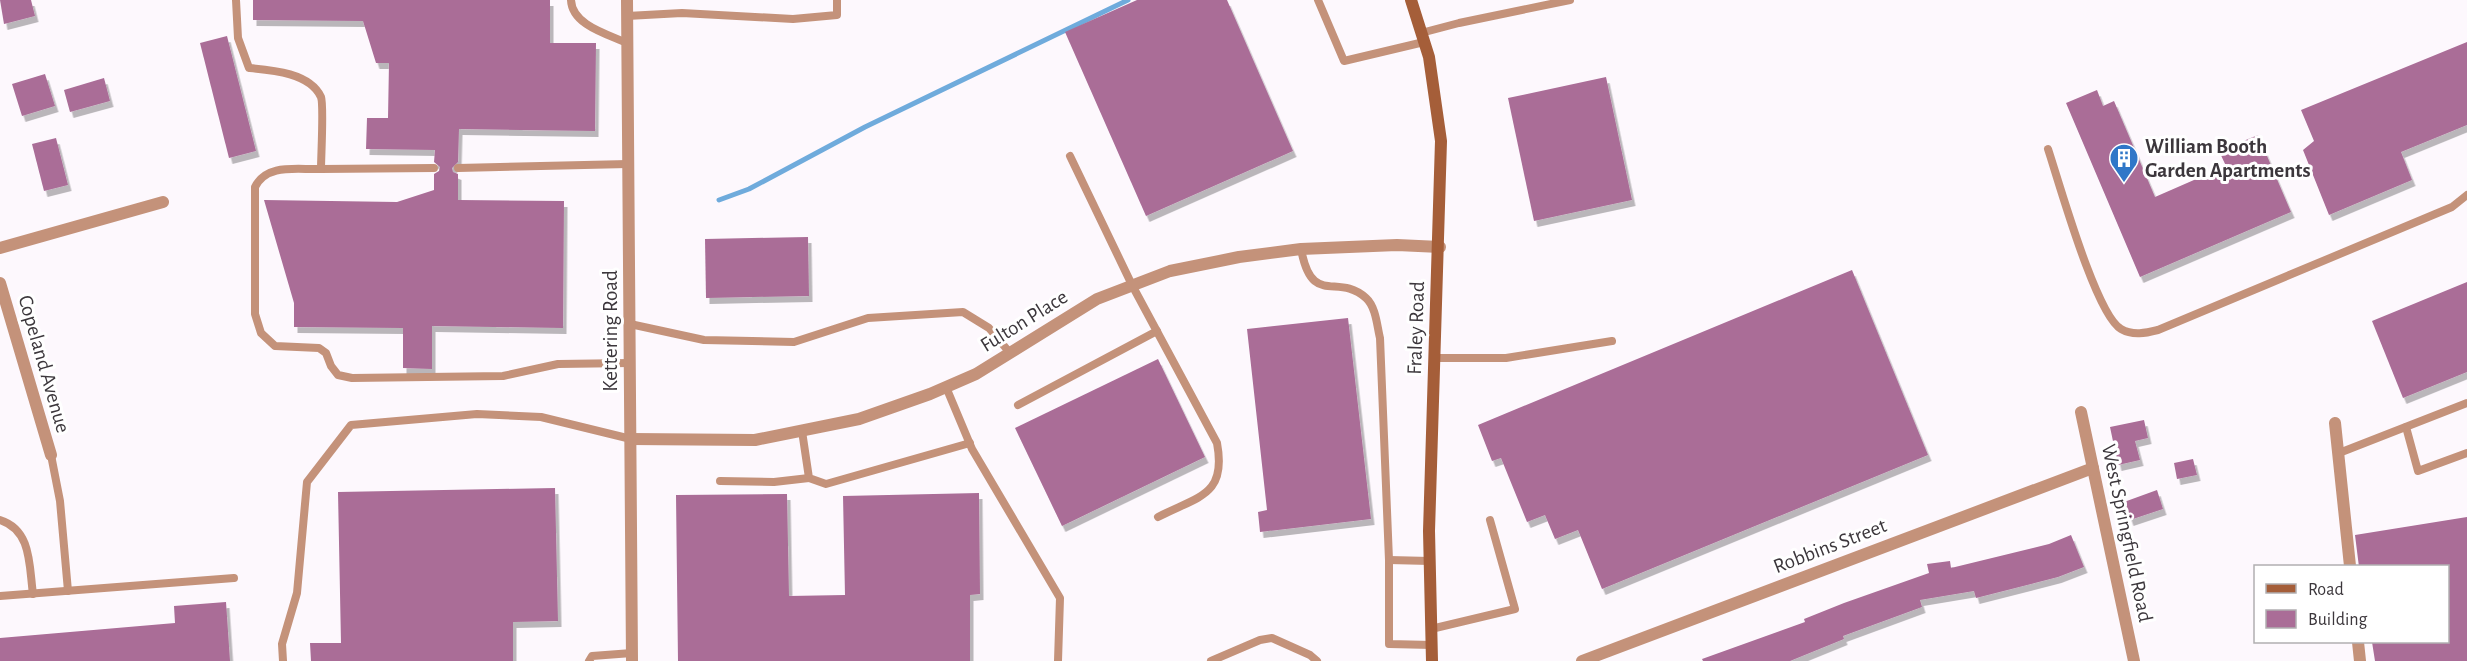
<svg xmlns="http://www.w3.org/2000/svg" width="2467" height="661" font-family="'Alegreya Sans',sans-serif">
	<defs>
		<filter id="shadow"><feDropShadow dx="3.5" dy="6" stdDeviation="0" flood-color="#0004"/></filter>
	</defs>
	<rect width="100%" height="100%" fill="#fdf8fd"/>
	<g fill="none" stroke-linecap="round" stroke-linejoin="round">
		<polyline stroke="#6fabdc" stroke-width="5" points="719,200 749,189 865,127 1128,0"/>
	</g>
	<g fill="#aa6d97" filter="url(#shadow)">
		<polygon points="0,0 31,0 35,16 4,24"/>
		<polygon points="253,0 550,0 550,43 596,43 595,131 459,129 458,162 452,168 453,172 458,174 458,200 564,201 563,328 432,326 432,369 403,368 403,328 294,327 294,303 264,200 397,202 434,190 434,174 439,171 440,167 434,162 435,150 366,149 367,118 388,118 389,63 376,63 363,21 253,20"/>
		<polygon points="1137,0 1227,0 1293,151 1146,216 1065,32"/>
		<polygon points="227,36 256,151 229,158 200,43"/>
		<polygon points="2467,42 2467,125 2401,152 2412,180 2329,215 2303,150 2314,141 2301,110"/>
		<polygon points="45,74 55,106 22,116 12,84"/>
		<polygon points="1606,77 1632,200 1534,221 1508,98"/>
		<polygon points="104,78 110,101 70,112 64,90"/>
		<polygon points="2097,90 2103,106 2114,101 2155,197 2226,166 2219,151 2258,135 2291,212 2140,277 2066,103"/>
		<polygon points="56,138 68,185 44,191 32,144"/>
		<polygon points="808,237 809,296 706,298 705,239"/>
		<polygon points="1852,270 1928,455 1602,589 1578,530 1555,539 1545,515 1527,522 1501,458 1492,461 1478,425"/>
		<polygon points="2467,282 2467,372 2403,398 2372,321"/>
		<polygon points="1348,318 1371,519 1260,532 1258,512 1267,510 1247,329"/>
		<polygon points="1158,359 1205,457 1062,526 1015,428"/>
		<polygon points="2144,420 2148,438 2135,441 2140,460 2118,465 2110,427"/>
		<polygon points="2193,459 2197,475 2177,479 2174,463"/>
		<polygon points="555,488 558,621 513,622 513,661 311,661 310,643 341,643 338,492"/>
		<polygon points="2157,490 2163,509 2130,520 2124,502"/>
		<polygon points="979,493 980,594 970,595 970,661 678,661 676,495 787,494 789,596 845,595 843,496"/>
		<polygon points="2467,517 2467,661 2375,661 2372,642 2448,642 2448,567 2359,567 2355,535"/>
		<polygon points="2071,535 2084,567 2058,577 1976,598 1974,591 1920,600 1922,607 1843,636 1844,639 1790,661 1703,661 1702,659 1805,622 1804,619 1844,603 1929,573 1927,564 1950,561 1951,568 2049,544"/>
		<polygon points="226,602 230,661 0,661 0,638 175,623 174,606"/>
	</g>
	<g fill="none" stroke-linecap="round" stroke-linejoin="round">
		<g stroke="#c4927a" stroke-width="8">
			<path d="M 236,0 L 238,38 L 249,68 C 272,70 310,73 321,97 C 324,105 321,156 321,169 L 434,168"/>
			<path d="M 571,0 C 572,25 607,34 627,43"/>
			<polyline points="1318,0 1344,61 1424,42"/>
			<polyline points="627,16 682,13 793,19 837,15 837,0"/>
			<polyline points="1421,33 1459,23 1570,0"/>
			<path d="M 2048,149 C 2059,182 2096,315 2121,329 C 2133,336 2146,333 2158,330 L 2452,207 L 2467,195"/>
			<path d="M 1070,156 L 1132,285 L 1217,443 C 1227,496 1198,496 1158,517"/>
			<polyline points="458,168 628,164"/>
			<path d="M 321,169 C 297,170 267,163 255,187 L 255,314 L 261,333 L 275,346 L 319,348 L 326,353 L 331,366 L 338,375 L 352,378 L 503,376 L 558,364 L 630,363"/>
			<path d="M 1301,249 C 1312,308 1337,272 1366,298 C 1376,307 1377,326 1380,338 L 1389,560 L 1389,644 L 1432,645"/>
			<polyline points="630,324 704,340 794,342 868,318 963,312 989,328 1010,353"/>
			<polyline points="1434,358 1506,358 1612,341"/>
			<polyline points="946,387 972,449 1060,598 1058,661"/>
			<polyline points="1018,405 1157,331"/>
			<polyline points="2406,427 2418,471 2467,453"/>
			<polyline points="802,431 809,478 826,484 970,443"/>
			<polyline points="2339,453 2467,403"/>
			<polyline points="51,455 60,501 68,591"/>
			<polyline points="720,481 774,482 809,478"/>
			<path d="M 0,520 C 32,530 29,566 33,594"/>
			<polyline points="1389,560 1430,561"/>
			<polyline points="0,596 234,578"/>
			<polyline points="1431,629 1515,609 1490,520"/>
			<polyline points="283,661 282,644 297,593 307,482 351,425 477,414 541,417 631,439"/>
			<polyline points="589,661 592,656 632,653"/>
			<polyline points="1211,661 1260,640 1272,638 1310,655 1317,661"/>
		</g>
		<g stroke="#c4927a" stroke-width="12">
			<polyline points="627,0 632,661"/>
			<polyline points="0,248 163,202"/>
			<polyline points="0,283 51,455"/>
			<polyline points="2081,412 2134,661"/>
			<polyline points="2335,423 2350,566"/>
			<polyline points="631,439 755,440 859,419 930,394 976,374 1097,299 1170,271 1239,257 1301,249 1397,245 1440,247"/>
			<polyline points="2358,642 2360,661"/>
			<polyline points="1582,661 2093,468"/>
		</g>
		<polyline stroke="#a55e39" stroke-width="12" points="1411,0 1429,57 1441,141 1429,531 1432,661"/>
	</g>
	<defs>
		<g id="building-pin" transform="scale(1.5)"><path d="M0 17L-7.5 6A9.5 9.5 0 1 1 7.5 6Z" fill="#2f77c8" stroke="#fff"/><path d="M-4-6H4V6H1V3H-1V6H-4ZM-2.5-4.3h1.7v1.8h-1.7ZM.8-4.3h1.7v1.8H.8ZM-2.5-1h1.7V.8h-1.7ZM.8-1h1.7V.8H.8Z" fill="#fff"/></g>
	</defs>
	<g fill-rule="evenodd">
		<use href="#building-pin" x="2124" y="158"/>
	</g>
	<g text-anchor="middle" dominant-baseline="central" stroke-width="6" stroke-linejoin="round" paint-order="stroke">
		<g font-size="21" font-weight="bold" fill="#3c373c" stroke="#fff" text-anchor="start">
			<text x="2145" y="146">William Booth<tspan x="2145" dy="24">Garden Apartments</tspan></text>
		</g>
		<g font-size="21" fill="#3c373c" stroke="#fff">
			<text transform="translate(1024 321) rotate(-32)">Fulton Place</text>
			<text transform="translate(1416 328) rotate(-88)">Fraley Road</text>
			<text transform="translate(610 331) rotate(-90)">Kettering Road</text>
			<text transform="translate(44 364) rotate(74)">Copeland Avenue</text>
			<text transform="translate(2127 533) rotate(78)">West Springfield Road</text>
			<text transform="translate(1830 546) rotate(-21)">Robbins Street</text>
		</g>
	</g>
	<rect x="2254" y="565" width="195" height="78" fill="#ffffff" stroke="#b1afb1" stroke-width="1.5"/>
	<rect x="2266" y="584" width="30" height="9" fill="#a55e39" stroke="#b1afb1" stroke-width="1.5"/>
	<text x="2308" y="595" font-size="18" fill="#3c373c">Road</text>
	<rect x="2266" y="610" width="30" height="18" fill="#aa6d97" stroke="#b1afb1" stroke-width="1.5"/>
	<text x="2308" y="625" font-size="18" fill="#3c373c">Building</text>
</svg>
